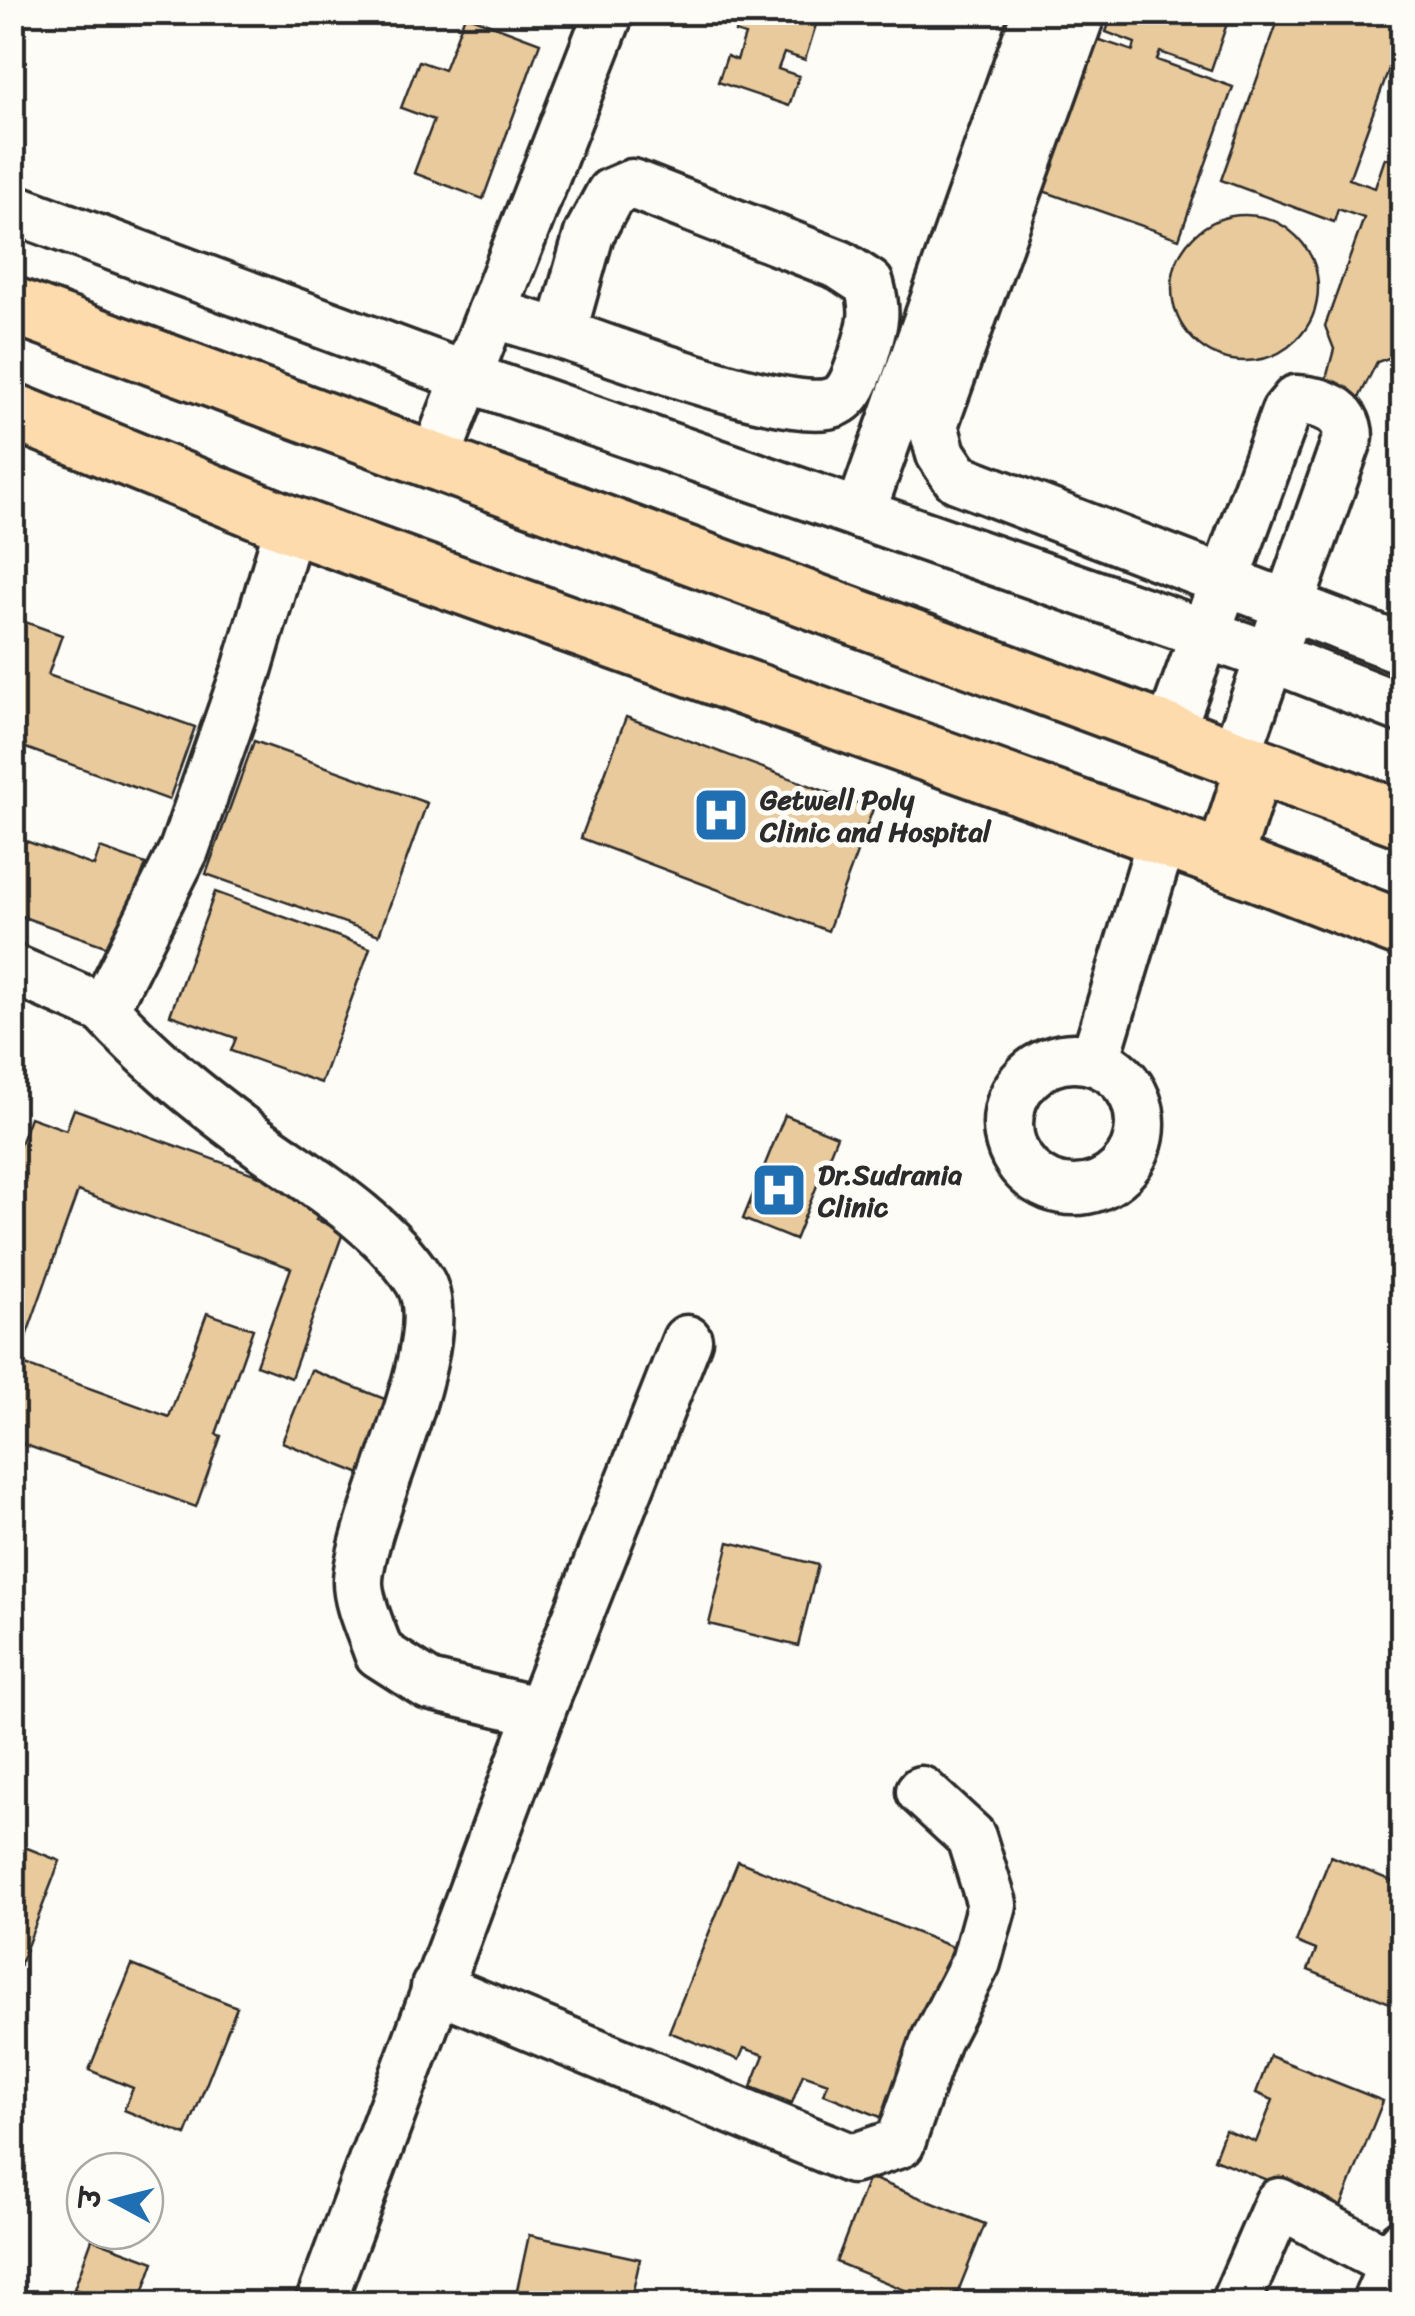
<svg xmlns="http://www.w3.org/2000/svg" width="1415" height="2316" font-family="Sriracha,'Playpen Sans Deva',sans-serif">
	<rect width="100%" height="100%" fill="#fdfcf7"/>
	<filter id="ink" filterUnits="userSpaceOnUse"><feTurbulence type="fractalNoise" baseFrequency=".01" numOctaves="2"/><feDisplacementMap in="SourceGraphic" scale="20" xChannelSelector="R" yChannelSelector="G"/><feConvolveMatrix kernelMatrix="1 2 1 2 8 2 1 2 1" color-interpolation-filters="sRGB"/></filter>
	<g filter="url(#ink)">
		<g fill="#e9ca9c" stroke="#2b2b2b" stroke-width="2.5">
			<polygon points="742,12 820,12 805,60 784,53 778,69 799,76 789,106 718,82 727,56 737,60 745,35 735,32"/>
			<polygon points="1113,12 1231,12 1211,70 1160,52 1157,60 1233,87 1179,239 1040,190 1094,38 1133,51 1135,43 1106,32"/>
			<polygon points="1281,12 1402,12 1402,55 1395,52 1349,179 1375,188 1385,158 1402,164 1402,348 1400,354 1377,362 1355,406 1322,394 1334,349 1325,326 1364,218 1338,209 1334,222 1221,180"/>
			<polygon points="465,15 540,43 483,199 414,173 434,120 401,108 419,61 444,70"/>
			<circle cx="1245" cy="288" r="73"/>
			<polygon points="25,622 62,635 48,675 195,727 169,800 12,743 12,657"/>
			<polygon points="626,717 873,809 828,931 581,838"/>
			<polygon points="254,741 427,803 379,935 206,874"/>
			<polygon points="12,836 94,866 100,848 146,864 116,950 12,913"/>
			<polygon points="215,892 370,948 321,1083 231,1051 236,1038 170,1015"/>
			<polygon points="74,1109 323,1199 316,1220 344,1230 291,1378 256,1365 291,1268 78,1191 17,1362 169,1417 207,1313 253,1329 216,1434 221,1436 196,1507 12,1440 12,1166 30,1117 66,1130"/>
			<polygon points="785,1115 837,1136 795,1240 743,1219"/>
			<polygon points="311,1370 400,1405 371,1478 282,1442"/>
			<polygon points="729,1542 818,1565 798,1646 709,1624"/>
			<polygon points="22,1846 60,1861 12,1985 12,1871"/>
			<polygon points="1331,1856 1402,1885 1402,2008 1308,1970 1316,1950 1296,1942"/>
			<polygon points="738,1861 962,1951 893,2122 824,2094 828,2083 803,2074 792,2103 751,2087 764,2055 744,2048 739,2060 669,2032"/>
			<polygon points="132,1965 237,2007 186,2135 124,2110 133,2088 89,2070"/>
			<polygon points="1270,2056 1383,2101 1340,2209 1214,2159 1225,2130 1256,2142 1273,2100 1256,2093"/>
			<polygon points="869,2177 985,2224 953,2304 939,2304 836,2262"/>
			<polygon points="529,2235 640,2259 630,2304 514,2304"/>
			<polygon points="92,2239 154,2262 139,2304 115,2304 74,2289"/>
		</g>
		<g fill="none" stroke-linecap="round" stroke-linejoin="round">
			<g stroke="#2b2b2b" stroke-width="55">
				<g id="minor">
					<polyline points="1081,12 933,425 941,454 957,478 1402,649"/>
					<polyline points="12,208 467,377 1266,655 1402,708"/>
					<path d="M 492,313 L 561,334 C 615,351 790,419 835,402 C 851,396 858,373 863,358 C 872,326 878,317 869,284 L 840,265 L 632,184 L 611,193 L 589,234 L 561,334"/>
					<polyline points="434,461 609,12"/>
					<polyline points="860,514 1037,12"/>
					<path d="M 1169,733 L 1286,412 L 1296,400 C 1321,401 1348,410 1348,437 L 1235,757"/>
					<polyline points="12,969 104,1009 184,850 247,670 290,524"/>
					<path d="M 104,1009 C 148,1058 199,1099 252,1138 C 307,1178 382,1222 419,1280 C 456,1338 362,1511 358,1580 C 357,1602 372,1632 379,1653 L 429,1685 L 540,1712"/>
					<circle cx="1074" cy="1124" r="66"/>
					<polyline points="1095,1060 1162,839"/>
					<polyline points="436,1987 852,2159 900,2143 936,2040 976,1962 992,1904 971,1837 921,1791"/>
					<polyline points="320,2304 540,1712 687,1340"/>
					<polyline points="1235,2304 1279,2203 1393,2264"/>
					<polyline points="1376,2304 1402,2244"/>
				</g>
			</g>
			<g stroke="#2b2b2b" stroke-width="62">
				<g id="major">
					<polyline points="12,305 1402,819"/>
					<polyline points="12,411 290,524 1224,860 1402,929"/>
					<polyline points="1224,860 1255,764"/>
				</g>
			</g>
			<use href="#minor" stroke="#fdfcf7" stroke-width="48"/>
			<use href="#major" stroke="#fddbac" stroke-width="55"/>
		</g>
	</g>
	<defs>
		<g id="hospital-square" transform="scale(2.875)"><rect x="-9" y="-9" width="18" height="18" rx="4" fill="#1f6fb2" stroke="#fdfcf7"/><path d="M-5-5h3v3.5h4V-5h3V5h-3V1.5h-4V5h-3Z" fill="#fff"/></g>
	</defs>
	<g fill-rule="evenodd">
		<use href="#hospital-square" x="721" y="815"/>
		<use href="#hospital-square" x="779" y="1190"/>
	</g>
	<g text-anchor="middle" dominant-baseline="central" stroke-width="10" stroke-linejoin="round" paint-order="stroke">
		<g font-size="28" font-weight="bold" fill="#2b2b2b" stroke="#fdfcf7" text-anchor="start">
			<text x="760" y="799">Getwell Poly<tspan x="760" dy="32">Clinic and Hospital</tspan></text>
			<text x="818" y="1174">Dr.Sudrania<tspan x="818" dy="32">Clinic</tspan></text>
		</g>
	</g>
	<rect width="1415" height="2316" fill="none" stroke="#fdfcf7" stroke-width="50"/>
	<rect x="25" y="25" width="1365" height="2266" fill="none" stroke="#2b2b2b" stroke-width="4" filter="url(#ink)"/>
	<g transform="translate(115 2201) rotate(277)"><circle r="48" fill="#fdfcf7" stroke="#a9a8a5" stroke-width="2.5"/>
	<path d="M0-8L18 38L0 25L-18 38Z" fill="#1f6fb2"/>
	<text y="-15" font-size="28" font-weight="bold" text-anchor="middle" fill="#2b2b2b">उ</text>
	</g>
</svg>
